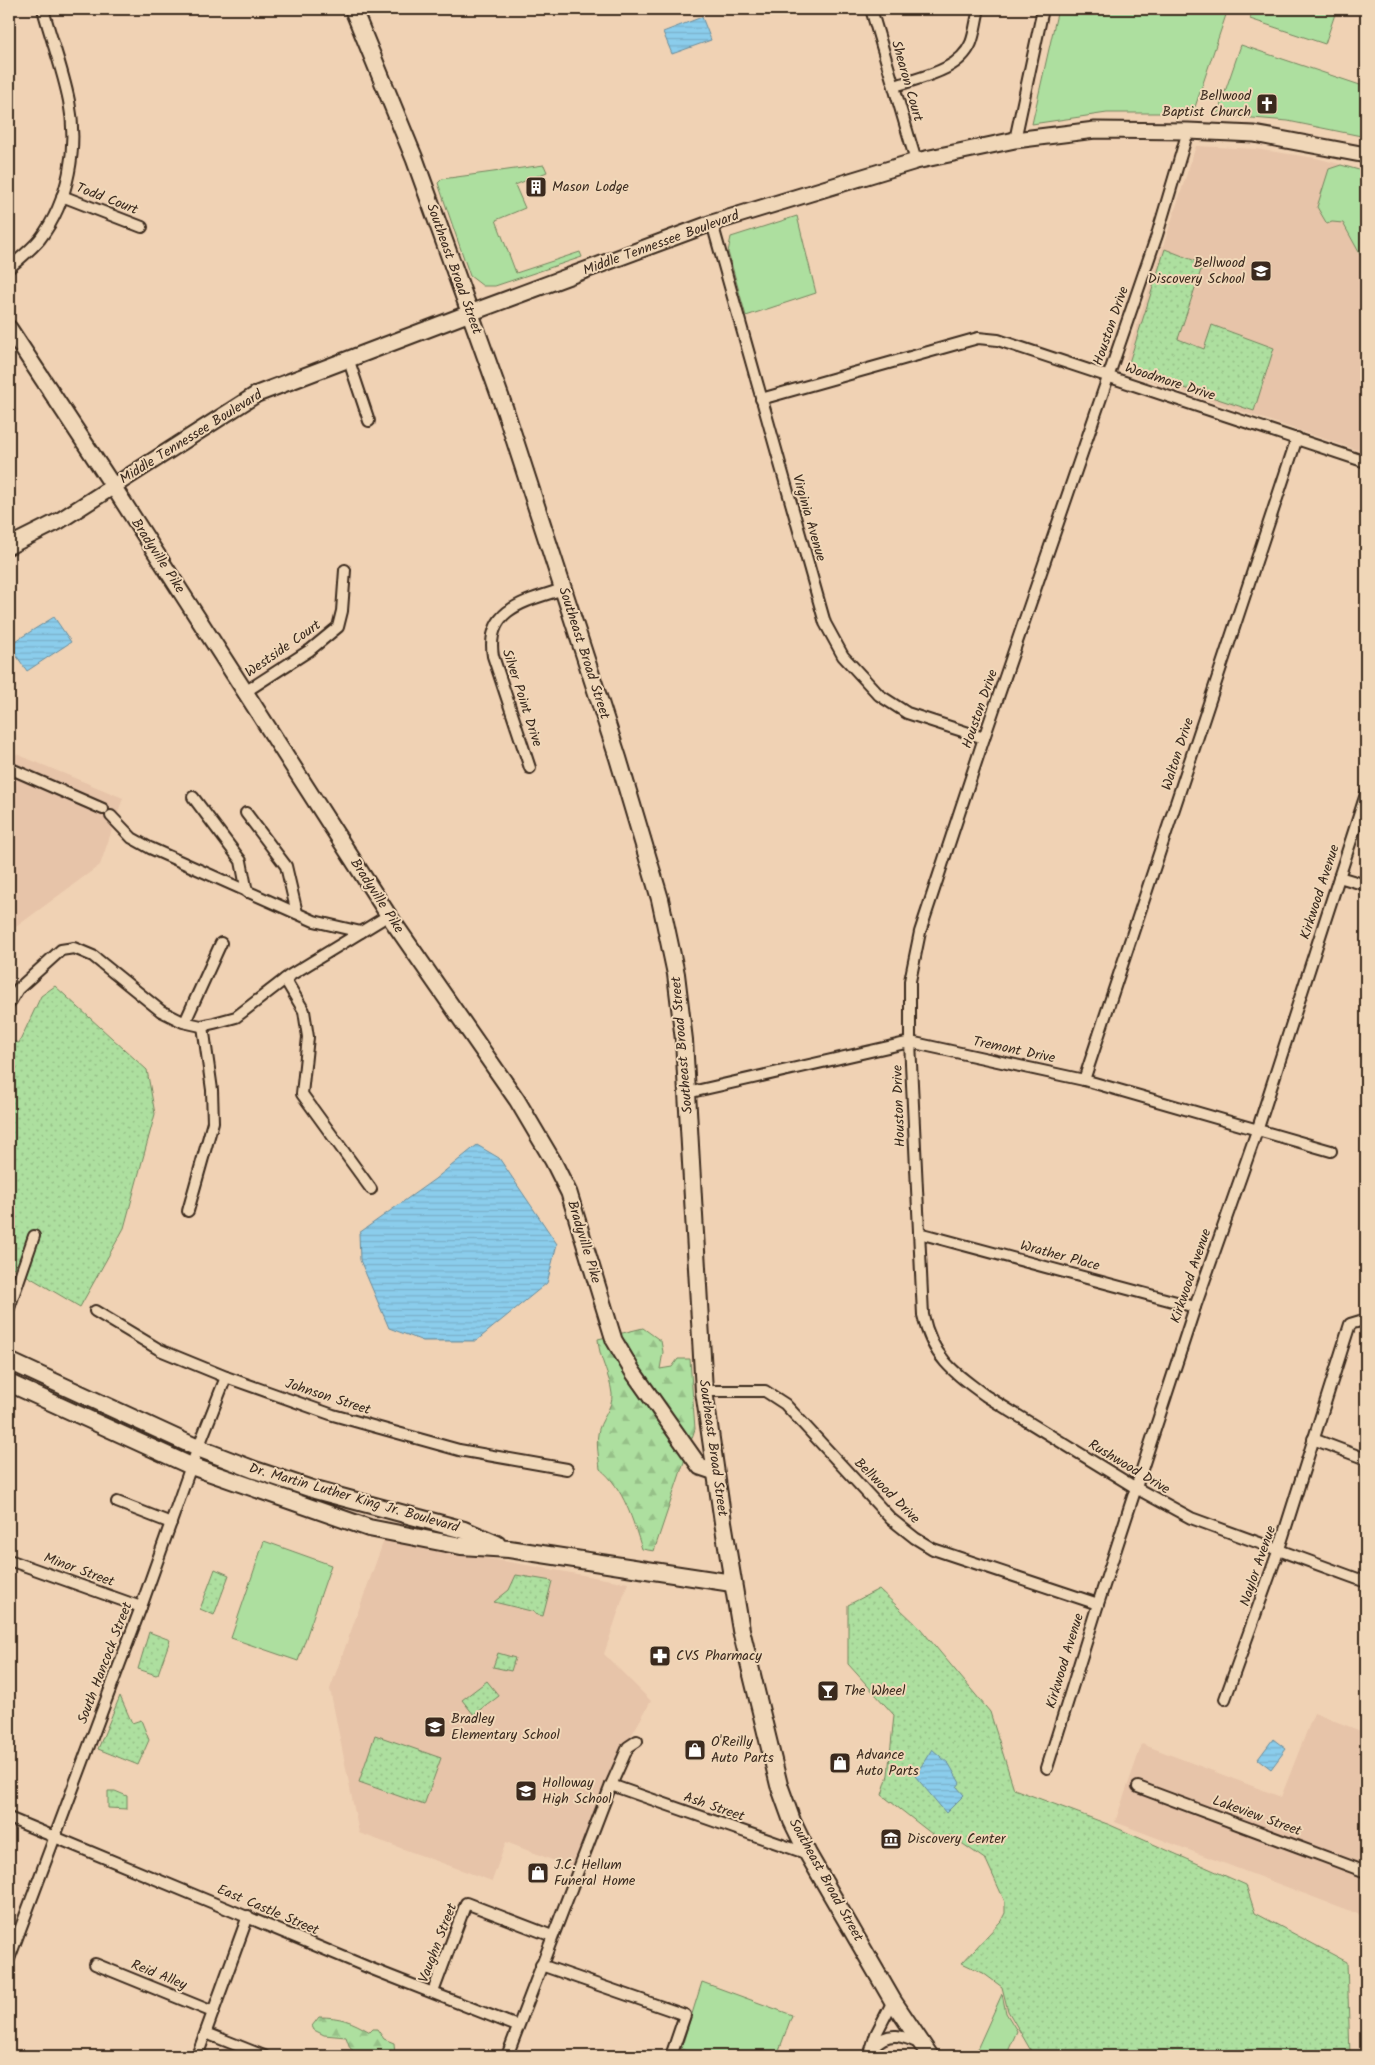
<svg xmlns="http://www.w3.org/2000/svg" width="1375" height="2065" font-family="Kalam,sans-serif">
	<defs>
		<pattern id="forest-firs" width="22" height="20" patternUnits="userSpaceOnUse" patternTransform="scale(1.25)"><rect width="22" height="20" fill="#addf9f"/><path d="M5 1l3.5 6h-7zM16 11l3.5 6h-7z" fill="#96c088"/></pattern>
		<pattern id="park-dots" width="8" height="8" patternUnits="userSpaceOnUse" patternTransform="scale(1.25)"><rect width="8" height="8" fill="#addf9f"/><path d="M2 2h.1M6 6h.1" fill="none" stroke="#96c088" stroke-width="1.8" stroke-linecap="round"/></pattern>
		<pattern id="water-rules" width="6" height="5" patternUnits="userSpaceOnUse" patternTransform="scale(1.25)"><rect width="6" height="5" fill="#8bcdec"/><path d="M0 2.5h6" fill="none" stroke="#79b0ca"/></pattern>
	</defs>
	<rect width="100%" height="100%" fill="#f0d2b4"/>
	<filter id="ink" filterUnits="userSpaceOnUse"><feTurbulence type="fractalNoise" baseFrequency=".02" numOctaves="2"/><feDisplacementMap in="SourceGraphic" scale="10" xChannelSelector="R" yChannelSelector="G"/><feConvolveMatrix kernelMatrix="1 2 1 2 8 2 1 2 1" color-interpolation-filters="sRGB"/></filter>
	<g filter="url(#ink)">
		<g fill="#e7c4a9">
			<polygon points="1196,146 1255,149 1316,158 1366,171 1366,453 1122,371"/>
			<polygon points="9,751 123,798 100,865 9,932"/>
			<polygon points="384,1540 628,1583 604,1654 651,1701 605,1782 573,1868 506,1842 492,1881 359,1833 330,1689"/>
			<polygon points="1314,1713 1366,1733 1366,1917 1115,1822 1142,1744 1281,1797"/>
		</g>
		<g fill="#addf9f" stroke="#74845e">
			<polygon points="1058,9 1228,9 1193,113 1107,113 1032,124"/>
			<polygon points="1253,9 1320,9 1335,14 1325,44 1250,19"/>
			<polygon points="1241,45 1366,87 1366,137 1288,121 1217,115"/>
			<polygon points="544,165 547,172 515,185 525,208 496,220 516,273 580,252 582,257 495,286 483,286 470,276 438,183 442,179"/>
			<polygon points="1341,165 1366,172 1366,265 1343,223 1332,222 1327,224 1317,207 1329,169"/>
			<polygon points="797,216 816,293 746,316 728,252 731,237"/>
			<polygon points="264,1541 331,1565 298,1661 231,1638"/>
			<polygon points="702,1982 792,2015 777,2056 703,2056 681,2049"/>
			<polygon points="1002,1994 1006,2013 1017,2031 1006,2056 974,2056"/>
		</g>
		<g fill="url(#forest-firs)" stroke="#74845e">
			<path d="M 643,1328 L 661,1341 L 663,1352 L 660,1369 L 672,1367 L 678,1359 L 690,1359 L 695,1429 L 654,1551 L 642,1549 C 633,1521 624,1488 600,1469 C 599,1458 596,1445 598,1434 C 599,1421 613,1409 612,1394 C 610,1375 599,1359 598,1339 Z"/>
			<path d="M 319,2017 C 341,2017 351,2021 370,2032 L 373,2029 L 377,2029 L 384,2039 L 394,2043 L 395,2056 L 360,2056 L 350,2048 L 346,2037 L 324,2035 L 314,2030 L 312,2026 Z"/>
		</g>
		<g fill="url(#park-dots)" stroke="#74845e">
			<polygon points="1165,249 1203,264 1178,339 1204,349 1212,325 1274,348 1254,411 1127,369"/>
			<polygon points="55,986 147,1070 155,1114 124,1228 80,1307 9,1265 9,1040 19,1043 41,996"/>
			<polygon points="215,1569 229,1575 214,1615 200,1609"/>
			<polygon points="516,1575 552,1581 543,1616 535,1614 535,1612 494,1602 509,1590"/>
			<polygon points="879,1589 920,1628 990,1712 1014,1789 1110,1825 1246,1885 1255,1913 1347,1962 1350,2056 1034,2056 1008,2011 1002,1987 983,1973 962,1963 1001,1921 1005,1913 1005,1902 986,1860 950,1835 941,1841 882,1795 888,1775 894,1715 848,1664 848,1605"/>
			<polygon points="149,1632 170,1640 158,1674 156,1675 138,1669"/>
			<polygon points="498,1653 515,1658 511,1671 493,1667"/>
			<polygon points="487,1681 499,1696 474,1715 462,1700"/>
			<polygon points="120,1696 132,1723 141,1720 149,1740 138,1765 98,1749"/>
			<polygon points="375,1735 441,1758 424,1805 359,1782"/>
			<polygon points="108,1791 115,1791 127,1796 127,1809 108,1808"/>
		</g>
		<g fill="url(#water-rules)" stroke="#6b8c9a">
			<polygon points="702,17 711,40 672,54 663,32"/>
			<polygon points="54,617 71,642 27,671 9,645"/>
			<polygon points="477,1145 499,1158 557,1244 547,1283 476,1341 423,1341 389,1328 360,1260 359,1233 435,1179"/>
			<polygon points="1273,1739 1286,1749 1271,1769 1258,1759"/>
			<polygon points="932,1749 949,1764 960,1783 957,1787 964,1795 946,1813 915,1776"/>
		</g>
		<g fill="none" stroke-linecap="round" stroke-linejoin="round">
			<g stroke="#3b2a1e" stroke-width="14">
				<g id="street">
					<polyline points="871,9 916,161"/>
					<path d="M 895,86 C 921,77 959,71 971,43 C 975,33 976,20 979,9"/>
					<path d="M 1188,131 L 1157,235 L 984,738 L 920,932 L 910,981 L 910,1042 L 923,1315 C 932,1357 953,1372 986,1396 L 1136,1488 L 1191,1518 L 1366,1582"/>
					<polyline points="1015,140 1043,9"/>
					<polyline points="62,196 142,227"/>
					<polyline points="712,223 825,623 843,656 879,695 907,713 984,738"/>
					<path d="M 9,268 C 19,259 31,250 40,239 C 69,201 78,147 69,101 C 63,70 51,39 43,9"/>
					<polyline points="348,358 369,421"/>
					<polyline points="761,399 978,338 998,340 1366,462"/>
					<polyline points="245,692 310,650 338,627 342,611 345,570"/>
					<polyline points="9,768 103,809"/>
					<path d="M 530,768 L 493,656 C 485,608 527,601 563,589"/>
					<polyline points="193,797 241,861 247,892"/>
					<polyline points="246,813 286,866 297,913"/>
					<polyline points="111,816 132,838 150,848 314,921 361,932"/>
					<polyline points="1339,877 1366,885"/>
					<polyline points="285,979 304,1011 308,1037 302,1094 371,1189"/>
					<polyline points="9,1004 18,989 61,950 74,948 93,956 161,1011 183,1022 201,1026 214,1023 236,1017 289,976 389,915"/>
					<polyline points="185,1022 221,943"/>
					<polyline points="1084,1080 1297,438"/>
					<polyline points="687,1093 910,1042 1084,1080 1331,1151"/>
					<polyline points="188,1211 213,1122 212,1090 203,1026"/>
					<polyline points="919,1233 1195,1307"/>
					<polyline points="9,1308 34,1236"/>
					<polyline points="95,1311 160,1350 226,1377 333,1415 459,1450 567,1469"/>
					<polyline points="704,1391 765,1391 785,1404 891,1519 915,1538 933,1549 1098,1604"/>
					<polyline points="1313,1439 1366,1459"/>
					<polyline points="117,1502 171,1523"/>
					<polyline points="9,1560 141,1607"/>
					<polyline points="1225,1699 1279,1549 1350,1324 1360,1321 1366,1324"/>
					<polyline points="1047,1768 1098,1604 1195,1307 1258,1128 1366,794"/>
					<polyline points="611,1785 808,1854"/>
					<polyline points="1138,1787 1366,1872"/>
					<polyline points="9,1818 372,1969 517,2026"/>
					<polyline points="9,1959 141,1607 191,1466 226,1377"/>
					<polyline points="95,1964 213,2012"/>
					<polyline points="541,1965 685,2015 671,2056"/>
					<polyline points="433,1992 466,1903 552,1936"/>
					<polyline points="206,2033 264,2056"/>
					<path d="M 874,2046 C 888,2030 904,2036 921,2044"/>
					<polyline points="197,2056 248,1916"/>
					<polyline points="507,2056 611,1785 628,1747 637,1741"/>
					<polyline points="869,2056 876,2034 893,2001"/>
				</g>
			</g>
			<g stroke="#3b2a1e" stroke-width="19">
				<g id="secondary">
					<polyline points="9,328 113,486 387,913 517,1100 553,1161 569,1193 614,1340 633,1372 700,1467 715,1472"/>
					<polyline points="9,546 59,521 257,394 470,313 712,223 916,161 1015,140 1095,130 1188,131 1254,134 1366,155"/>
				</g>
			</g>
			<g stroke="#3b2a1e" stroke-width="20">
				<g id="primary">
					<polyline points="353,9 415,160 505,410 618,758 660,899 676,974 684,1040 704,1391 723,1522 741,1630 779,1785 792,1821 808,1854 893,2001 930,2056"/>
					<polyline points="9,1361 198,1448 255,1470 315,1490 464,1530 497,1544"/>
					<polyline points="9,1383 191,1466 369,1528 461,1546 509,1549 732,1583"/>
				</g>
			</g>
			<use href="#street" stroke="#f0d7b8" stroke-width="10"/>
			<use href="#secondary" stroke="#f0d7b8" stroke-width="15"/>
			<use href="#primary" stroke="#f0d7b8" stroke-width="16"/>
		</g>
	</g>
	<defs>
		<g id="church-square" transform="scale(1.125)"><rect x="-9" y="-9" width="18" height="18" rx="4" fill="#3b2a1e" stroke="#f0d7b8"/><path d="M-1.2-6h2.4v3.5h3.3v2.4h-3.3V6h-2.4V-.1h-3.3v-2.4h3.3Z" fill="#fff"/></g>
		<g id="building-square" transform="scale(1.125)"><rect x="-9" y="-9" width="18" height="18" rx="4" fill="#3b2a1e" stroke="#f0d7b8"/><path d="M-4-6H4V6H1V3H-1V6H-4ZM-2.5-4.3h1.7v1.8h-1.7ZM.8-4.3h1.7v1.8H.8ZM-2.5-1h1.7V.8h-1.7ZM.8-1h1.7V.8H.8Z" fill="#fff"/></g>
		<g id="school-square" transform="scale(1.125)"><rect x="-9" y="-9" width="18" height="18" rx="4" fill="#3b2a1e" stroke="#f0d7b8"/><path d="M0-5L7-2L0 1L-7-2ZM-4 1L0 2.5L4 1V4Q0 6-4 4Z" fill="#fff"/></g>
		<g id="pharmacy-square" transform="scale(1.125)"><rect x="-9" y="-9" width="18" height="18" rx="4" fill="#3b2a1e" stroke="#f0d7b8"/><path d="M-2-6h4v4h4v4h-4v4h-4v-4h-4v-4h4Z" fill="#fff"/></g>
		<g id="bar-square" transform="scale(1.125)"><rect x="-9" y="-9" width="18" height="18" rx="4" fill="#3b2a1e" stroke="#f0d7b8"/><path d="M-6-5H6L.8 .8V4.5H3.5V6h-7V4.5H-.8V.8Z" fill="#fff"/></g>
		<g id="shop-square" transform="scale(1.125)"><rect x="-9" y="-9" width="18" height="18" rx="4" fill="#3b2a1e" stroke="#f0d7b8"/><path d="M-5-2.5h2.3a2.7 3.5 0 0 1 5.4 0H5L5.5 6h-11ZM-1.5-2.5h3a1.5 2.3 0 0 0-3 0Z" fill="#fff"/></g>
		<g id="museum-square" transform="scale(1.125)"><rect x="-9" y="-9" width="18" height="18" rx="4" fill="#3b2a1e" stroke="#f0d7b8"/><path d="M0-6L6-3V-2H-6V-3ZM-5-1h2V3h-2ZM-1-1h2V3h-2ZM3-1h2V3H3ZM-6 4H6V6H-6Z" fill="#fff"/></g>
	</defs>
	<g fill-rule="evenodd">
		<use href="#church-square" x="1267" y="104"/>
		<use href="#building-square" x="536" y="187"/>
		<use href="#school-square" x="1261" y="271"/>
		<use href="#pharmacy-square" x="660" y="1656"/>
		<use href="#bar-square" x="828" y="1691"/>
		<use href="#school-square" x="435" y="1727"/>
		<use href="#shop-square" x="695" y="1750"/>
		<use href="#shop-square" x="840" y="1763"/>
		<use href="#school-square" x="526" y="1791"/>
		<use href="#museum-square" x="891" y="1839"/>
		<use href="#shop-square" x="538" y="1873"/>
	</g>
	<g text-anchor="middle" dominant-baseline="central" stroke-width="4" stroke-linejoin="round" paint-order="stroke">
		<g font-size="14" fill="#3b2a1e" stroke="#f0d7b8">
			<text transform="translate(907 81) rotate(74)">Shearon Court</text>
			<text transform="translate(107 199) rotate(21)">Todd Court</text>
			<text transform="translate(661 243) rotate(-20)">Middle Tennessee Boulevard</text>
			<text transform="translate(454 269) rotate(70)">Southeast Broad Street</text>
			<text transform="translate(1111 326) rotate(-71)">Houston Drive</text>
			<text transform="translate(1170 382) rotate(18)">Woodmore Drive</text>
			<text transform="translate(191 437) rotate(-32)">Middle Tennessee Boulevard</text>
			<text transform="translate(809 518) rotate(74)">Virginia Avenue</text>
			<text transform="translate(158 556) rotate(57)">Bradyville Pike</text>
			<text transform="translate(283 649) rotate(-35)">Westside Court</text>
			<text transform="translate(584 653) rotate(72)">Southeast Broad Street</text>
			<text transform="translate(522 698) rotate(72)">Silver Point Drive</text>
			<text transform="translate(980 709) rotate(-71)">Houston Drive</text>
			<text transform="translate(1178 754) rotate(-72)">Walton Drive</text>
			<text transform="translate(1320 892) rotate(-72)">Kirkwood Avenue</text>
			<text transform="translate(377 896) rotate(57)">Bradyville Pike</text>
			<text transform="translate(682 1045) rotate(-95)">Southeast Broad Street</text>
			<text transform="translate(1014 1050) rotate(12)">Tremont Drive</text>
			<text transform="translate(899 1106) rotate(-92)">Houston Drive</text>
			<text transform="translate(584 1242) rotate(73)">Bradyville Pike</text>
			<text transform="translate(1060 1256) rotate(15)">Wrather Place</text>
			<text transform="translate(1191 1276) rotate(-71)">Kirkwood Avenue</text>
			<text transform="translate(328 1397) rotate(18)">Johnson Street</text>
			<text transform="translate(713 1448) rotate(82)">Southeast Broad Street</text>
			<text transform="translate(1129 1467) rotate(31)">Rushwood Drive</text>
			<text transform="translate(887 1491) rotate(45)">Bellwood Drive</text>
			<text transform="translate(354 1498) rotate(16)">Dr. Martin Luther King Jr. Boulevard</text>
			<text transform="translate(1258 1566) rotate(-71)">Naylor Avenue</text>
			<text transform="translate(79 1570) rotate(20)">Minor Street</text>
			<text transform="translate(1065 1661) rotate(-73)">Kirkwood Avenue</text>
			<text transform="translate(105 1663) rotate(-69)">South Hancock Street</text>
			<text transform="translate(714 1807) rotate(19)">Ash Street</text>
			<text transform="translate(1257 1816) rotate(20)">Lakeview Street</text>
			<text transform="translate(826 1880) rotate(61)">Southeast Broad Street</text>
			<text transform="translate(268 1910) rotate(23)">East Castle Street</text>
			<text transform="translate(438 1943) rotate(-69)">Vaughn Street</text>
			<text transform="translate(159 1975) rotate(22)">Reid Alley</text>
		</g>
		<g font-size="14" fill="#3b2a1e" stroke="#f0d7b8" text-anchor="start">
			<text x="1251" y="96" text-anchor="end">Bellwood<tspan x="1251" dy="16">Baptist Church</tspan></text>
			<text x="552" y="187">Mason Lodge</text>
			<text x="1245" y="263" text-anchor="end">Bellwood<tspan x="1245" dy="16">Discovery School</tspan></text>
			<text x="676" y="1656">CVS Pharmacy</text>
			<text x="844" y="1691">The Wheel</text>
			<text x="451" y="1719">Bradley<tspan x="451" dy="16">Elementary School</tspan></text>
			<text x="711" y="1742">O'Reilly<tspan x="711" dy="16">Auto Parts</tspan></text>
			<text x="856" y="1755">Advance<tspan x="856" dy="16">Auto Parts</tspan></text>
			<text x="542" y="1783">Holloway<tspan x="542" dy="16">High School</tspan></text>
			<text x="907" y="1839">Discovery Center</text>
			<text x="554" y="1865">J.C. Hellum<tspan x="554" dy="16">Funeral Home</tspan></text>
		</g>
	</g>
	<rect width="1375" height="2065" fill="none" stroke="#f0d7b8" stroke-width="30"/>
	<rect x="15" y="15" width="1345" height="2035" fill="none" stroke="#3b2a1e" stroke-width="2" filter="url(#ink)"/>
</svg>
